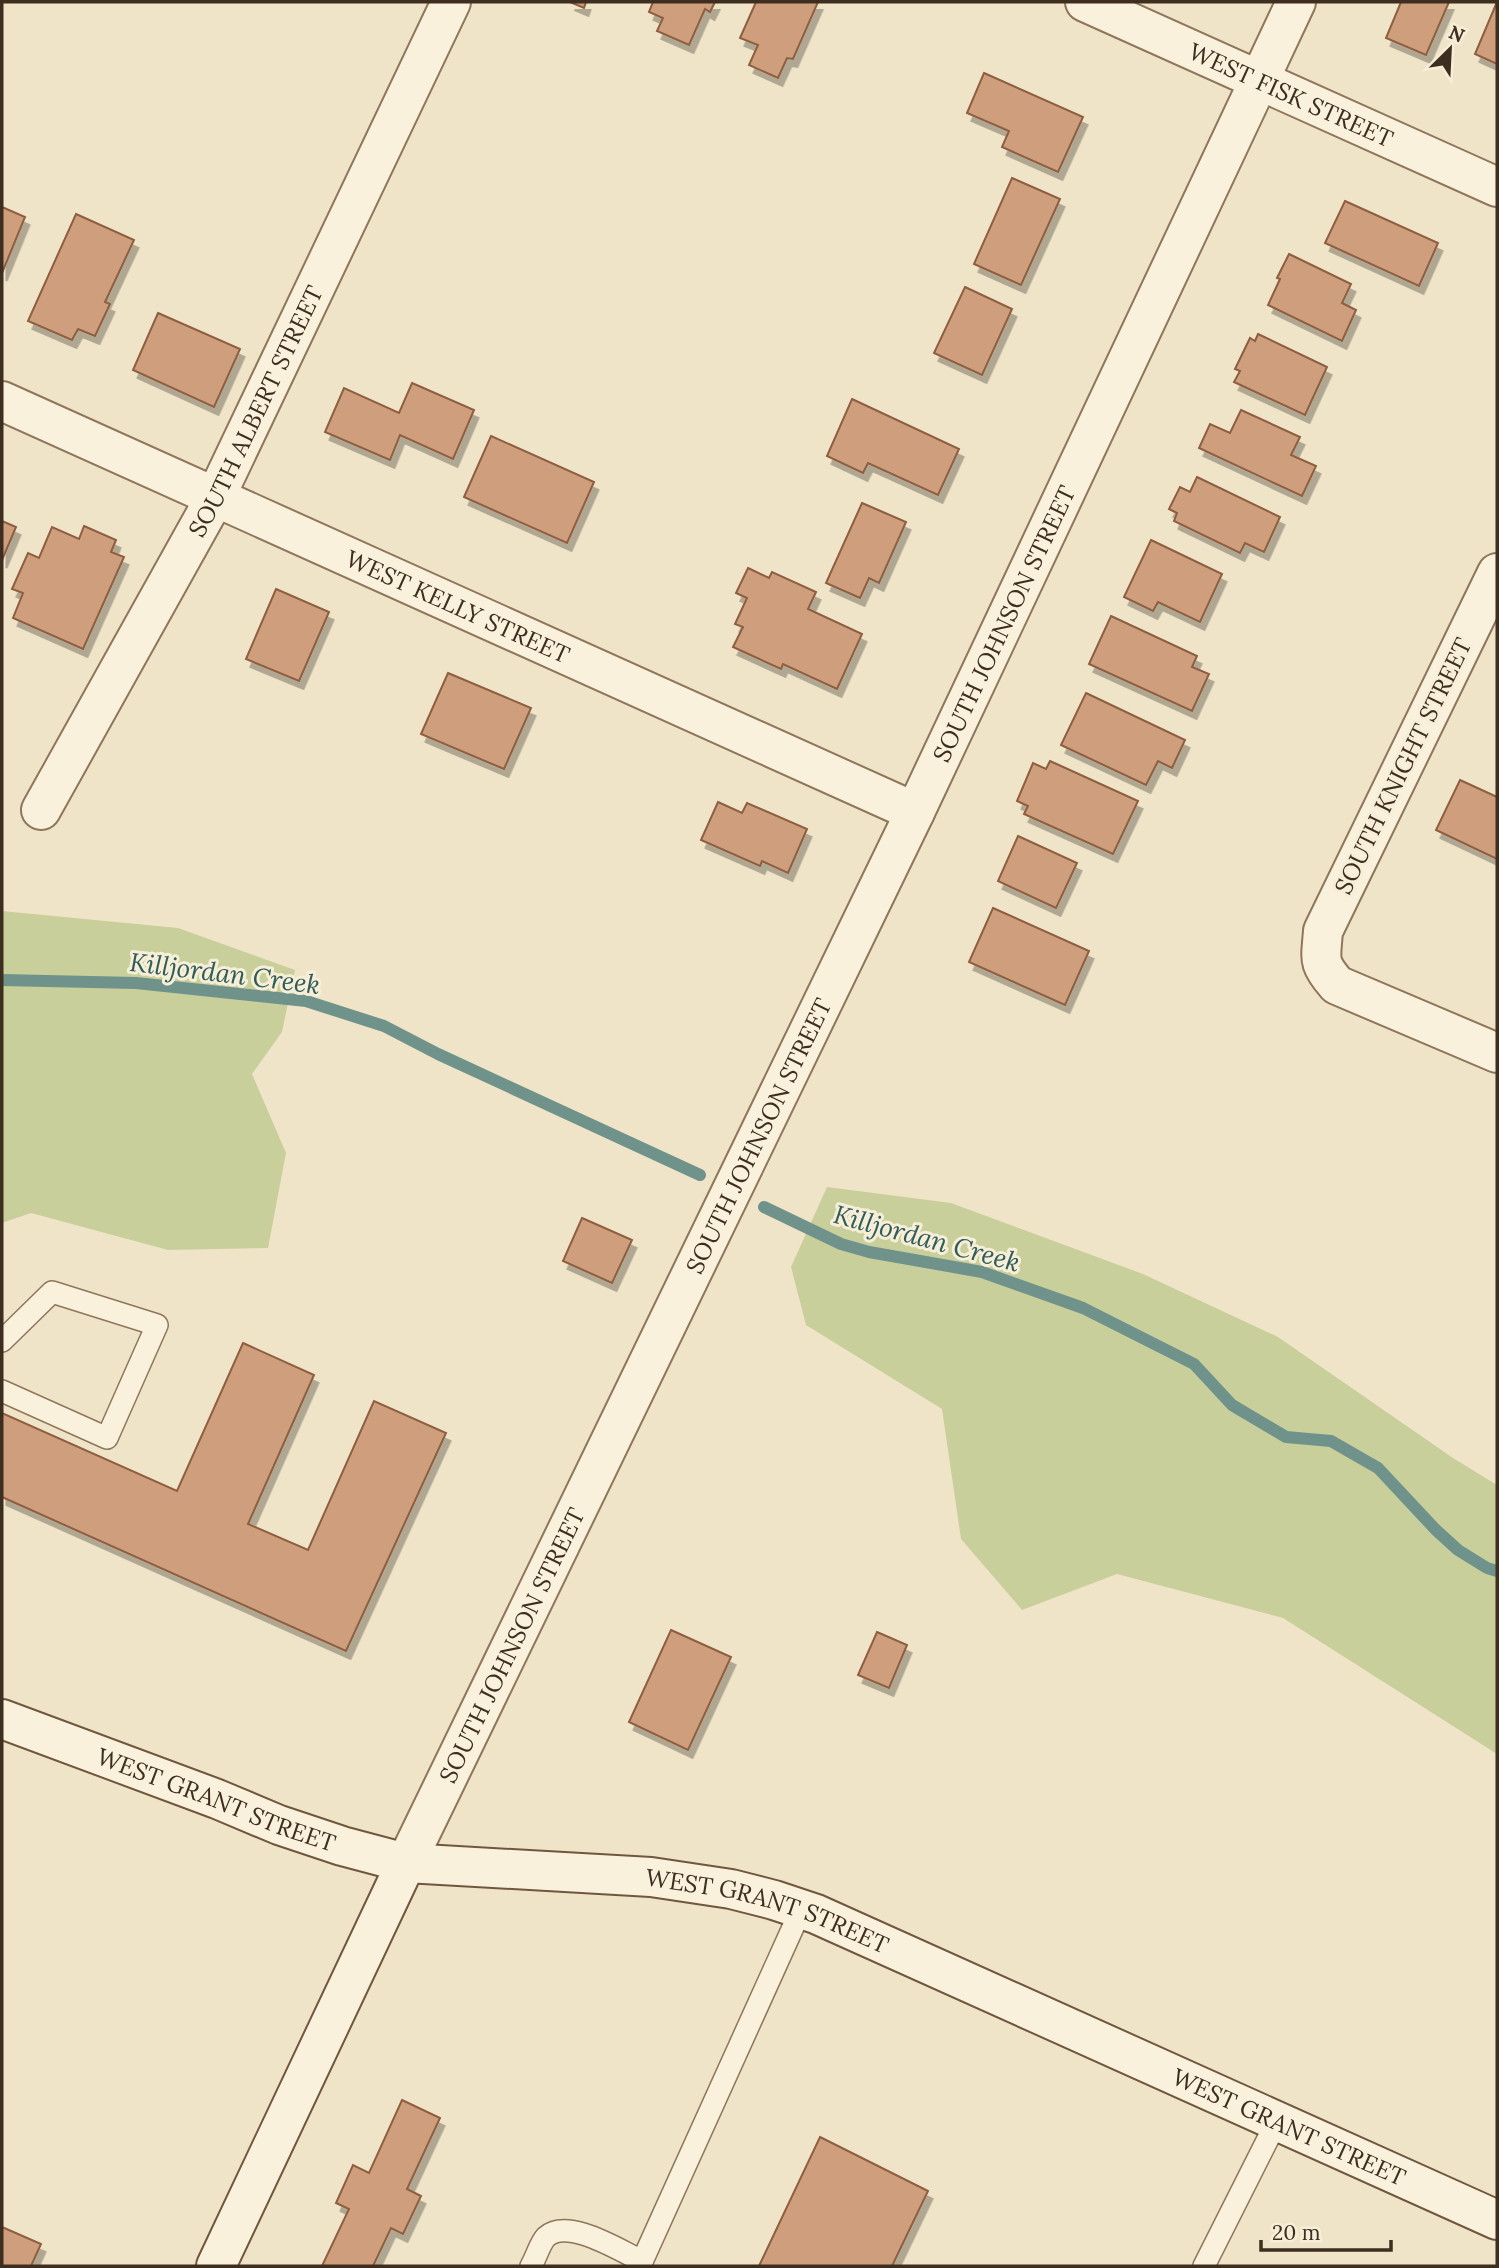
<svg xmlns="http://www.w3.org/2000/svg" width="1499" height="2268" font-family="Lora,serif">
	<defs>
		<filter id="shadow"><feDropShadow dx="4.5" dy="8" stdDeviation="0" flood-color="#0004"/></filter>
	</defs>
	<rect width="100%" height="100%" fill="#f0e4c8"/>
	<g fill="#c9cf9b">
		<polygon points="2,911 178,928 295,970 282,1032 252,1074 286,1153 268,1248 168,1250 31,1213 2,1223"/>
		<polygon points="827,1187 951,1203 1143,1274 1278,1337 1453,1458 1497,1485 1497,1754 1283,1618 1117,1574 1022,1610 961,1539 942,1409 806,1325 791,1267"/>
	</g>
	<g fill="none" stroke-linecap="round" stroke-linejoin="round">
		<g stroke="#6f938a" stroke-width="12">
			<polyline points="2,980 136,983 306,1001 384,1026 438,1054 700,1175"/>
			<polyline points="764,1207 841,1244 869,1252 982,1272 1083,1308 1194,1364 1232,1405 1286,1437 1331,1441 1378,1468 1436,1530 1458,1550 1487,1568 1497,1571"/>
		</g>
	</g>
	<g fill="#cf9f7d" stroke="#8d5f41" stroke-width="2" filter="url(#shadow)">
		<polygon points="570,2 586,2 584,8"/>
		<polygon points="653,2 715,2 710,12 705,9 689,45 657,31 663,18 649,12"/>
		<polygon points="756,2 818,2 793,59 787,58 778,78 749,65 758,45 740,38"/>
		<polygon points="1401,2 1449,2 1426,55 1386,38"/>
		<polygon points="1497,2 1497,64 1475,54"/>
		<polygon points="984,73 1083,117 1058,172 1002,147 1009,131 967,113"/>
		<polygon points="1012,178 1060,199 1021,285 974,264"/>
		<polygon points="1345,201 1438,243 1419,286 1325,243"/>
		<polygon points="2,207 25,217 2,273"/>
		<polygon points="76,214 134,240 105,302 110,304 95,336 78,329 72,340 28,321"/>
		<polygon points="1289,254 1351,284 1342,303 1356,310 1342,341 1268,305 1280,279 1277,278"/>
		<polygon points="965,287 1012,309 982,375 934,353"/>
		<polygon points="158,313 240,349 214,407 133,370"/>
		<polygon points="1258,334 1327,367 1305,415 1234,382 1240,371 1235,369 1250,338 1255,341"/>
		<polygon points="412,383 474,410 453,459 400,435 390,460 325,432 344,388 399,413"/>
		<polygon points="852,399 959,449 938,495 868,463 863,473 827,456"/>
		<polygon points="1241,410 1300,437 1291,455 1316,466 1302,496 1199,448 1210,424 1230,433"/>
		<polygon points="491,436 594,482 567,543 464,497"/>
		<polygon points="1197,477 1280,517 1264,552 1245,543 1240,553 1174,521 1177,513 1169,509 1180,487 1190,492"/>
		<polygon points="862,503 906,522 879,583 869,578 860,598 826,583"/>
		<polygon points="2,521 16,527 2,560"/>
		<polygon points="84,526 116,540 111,552 124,557 83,649 13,618 23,593 12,589 28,553 39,558 52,527 79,539"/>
		<polygon points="1151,540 1222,574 1200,622 1158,602 1153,611 1124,597"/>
		<polygon points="748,568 769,578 772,572 816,592 808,609 862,634 837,689 783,664 781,669 733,647 743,627 735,624 747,598 736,593"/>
		<polygon points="276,589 329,612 299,681 246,659"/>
		<polygon points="1111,616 1197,656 1192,667 1209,674 1192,711 1089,664"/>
		<polygon points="448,673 531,708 504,769 421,734"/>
		<polygon points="1086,693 1185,740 1172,768 1158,761 1146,785 1061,745"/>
		<polygon points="1050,761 1138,801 1113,854 1024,814 1028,806 1017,801 1033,763 1046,769"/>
		<polygon points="1460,780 1497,797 1497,859 1436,830"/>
		<polygon points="718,802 742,813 747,803 807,829 788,873 762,861 760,866 701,840"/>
		<polygon points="1018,836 1077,863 1056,908 998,881"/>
		<polygon points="993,908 1089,951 1065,1005 969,962"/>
		<polygon points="582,1218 632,1240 612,1283 563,1261"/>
		<polygon points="243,1343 314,1375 248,1524 308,1550 374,1401 446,1433 346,1651 2,1497 2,1413 177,1491"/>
		<polygon points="671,1630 731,1657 688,1750 629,1722"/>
		<polygon points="877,1632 907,1645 889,1688 858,1675"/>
		<polygon points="402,2100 440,2118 407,2189 421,2196 403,2234 391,2228 373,2266 322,2266 349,2209 336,2203 353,2165 369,2173"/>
		<polygon points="820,2137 928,2191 892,2266 759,2266"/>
		<polygon points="2,2227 41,2244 31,2266 2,2266"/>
	</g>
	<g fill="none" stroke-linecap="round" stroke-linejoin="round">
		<g stroke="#8d765c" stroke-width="24">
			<g id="lane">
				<polyline points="2,1341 52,1292 157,1325 107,1438 2,1391"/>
				<path d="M 531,2266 C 536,2258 540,2243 546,2237 C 568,2217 620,2251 642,2261"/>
				<polyline points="640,2266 795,1923 796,1907"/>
				<polyline points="1204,2266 1277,2121"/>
			</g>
		</g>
		<g stroke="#8d765c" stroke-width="42">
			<g id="street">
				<path id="s1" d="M 1085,2 L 1497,187"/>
				<path id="s2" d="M 2,401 L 915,812"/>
				<path d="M 1497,573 L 1323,931 C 1321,960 1317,962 1337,985 L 1497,1053"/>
				<path id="s3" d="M 41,810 L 216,496 L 451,2"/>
				<path id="s4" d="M 406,1863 L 915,812 L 1296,2"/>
			</g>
		</g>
		<g stroke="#6f573f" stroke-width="42">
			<g id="secondary">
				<path id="s5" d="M 2,1719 L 217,1799 L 279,1825 L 342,1846 L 406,1863 L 651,1877 L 731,1889 L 774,1900 L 816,1914 L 1497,2220"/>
				<polyline points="216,2266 406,1863"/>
			</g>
		</g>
		<use href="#lane" stroke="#faf1dc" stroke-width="21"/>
		<use href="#street" stroke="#faf1dc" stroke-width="38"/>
		<use href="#secondary" stroke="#faf1dc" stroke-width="38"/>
	</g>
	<g text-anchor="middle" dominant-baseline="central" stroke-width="6" stroke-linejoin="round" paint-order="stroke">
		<g font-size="24" fill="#3d2e20" stroke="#f7eed8">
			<text stroke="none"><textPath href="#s1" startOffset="226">WEST FISK STREET</textPath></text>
			<text stroke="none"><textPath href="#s3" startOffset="453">SOUTH ALBERT STREET</textPath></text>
			<text stroke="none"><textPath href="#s2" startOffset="500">WEST KELLY STREET</textPath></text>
			<text stroke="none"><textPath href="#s4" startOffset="1376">SOUTH JOHNSON STREET</textPath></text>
			<text transform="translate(1403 766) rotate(-64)">SOUTH KNIGHT STREET</text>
			<text stroke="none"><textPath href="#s4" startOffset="808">SOUTH JOHNSON STREET</textPath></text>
			<text stroke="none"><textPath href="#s4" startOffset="242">SOUTH JOHNSON STREET</textPath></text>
			<text stroke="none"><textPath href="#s5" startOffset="229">WEST GRANT STREET</textPath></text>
			<text stroke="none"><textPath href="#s5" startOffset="796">WEST GRANT STREET</textPath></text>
			<text stroke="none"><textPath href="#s5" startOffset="1363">WEST GRANT STREET</textPath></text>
		</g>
		<g font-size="26" font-style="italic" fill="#2f5d5a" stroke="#f7eed8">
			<text transform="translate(225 973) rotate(7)">Killjordan Creek</text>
			<text transform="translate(927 1238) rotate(15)">Killjordan Creek</text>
		</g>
	</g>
	<rect width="1499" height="2268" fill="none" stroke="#3d2e20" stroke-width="7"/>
	<g transform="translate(1450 49) rotate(24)" stroke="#f7eed8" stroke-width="5" paint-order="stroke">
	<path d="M0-5L12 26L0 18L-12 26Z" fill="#3d2e20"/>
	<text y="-10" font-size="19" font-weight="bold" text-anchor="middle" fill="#3d2e20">N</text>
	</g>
	<path d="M1261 2240v10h130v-10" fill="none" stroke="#3d2e20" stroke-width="3.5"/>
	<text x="1272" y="2240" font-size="21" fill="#3d2e20" stroke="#f7eed8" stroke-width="5" paint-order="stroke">20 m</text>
</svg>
